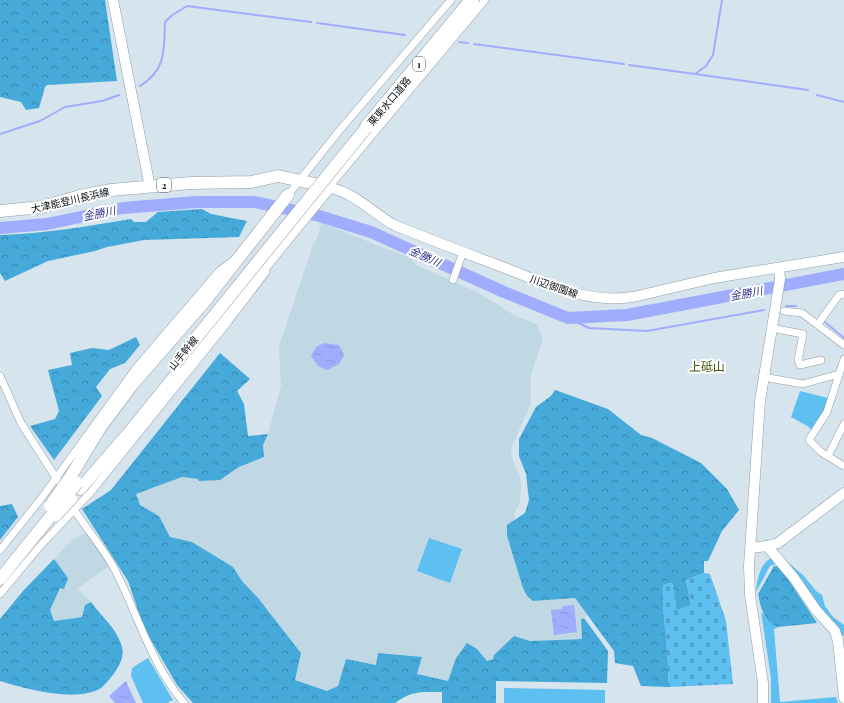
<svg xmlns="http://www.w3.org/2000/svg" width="844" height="703" font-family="'Playfair Display','Noto Sans JP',serif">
	<defs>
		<pattern id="forest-crowns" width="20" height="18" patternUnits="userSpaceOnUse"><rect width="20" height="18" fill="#45a9da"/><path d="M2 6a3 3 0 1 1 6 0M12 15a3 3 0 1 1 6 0" fill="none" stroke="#3888af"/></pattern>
		<pattern id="cemetery-stones" width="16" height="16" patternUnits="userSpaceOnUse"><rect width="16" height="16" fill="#5ebff1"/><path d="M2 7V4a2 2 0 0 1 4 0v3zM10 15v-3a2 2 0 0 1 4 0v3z" fill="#50a3ce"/></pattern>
		<pattern id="water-ripples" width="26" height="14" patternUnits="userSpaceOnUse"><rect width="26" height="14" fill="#a0adfe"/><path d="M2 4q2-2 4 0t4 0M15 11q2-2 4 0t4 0" fill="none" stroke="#8894d9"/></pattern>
	</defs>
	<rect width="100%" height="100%" fill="#d5e4ed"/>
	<g fill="#c0d7e4">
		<polygon points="321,223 410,258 418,266 479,293 517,317 537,324 543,339 531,375 531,403 511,449 512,458 521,481 520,503 514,514 515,521 507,526 507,536 527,596 533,601 575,598 587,615 581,619 582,639 530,641 514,636 493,659 487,661 477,649 456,658 448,681 417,674 421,657 376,665 346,659 338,686 327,691 294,680 301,653 258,598 242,581 233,567 192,542 170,537 159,516 140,505 136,494 144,491 182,477 198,479 226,477 239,467 264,457 263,445 268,434 281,386 279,346 313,245 318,236"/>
		<polygon points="87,532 109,566 77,589 91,602 85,605 82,617 54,621 50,610 60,588 68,578 54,559 73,539"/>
	</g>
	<g fill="#5ebff1">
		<polygon points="800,391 828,398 826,408 812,431 809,427 791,417"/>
		<polygon points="429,538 462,549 450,583 417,571"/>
		<polygon points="778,554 803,575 816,591 822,595 825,606 833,617 844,625 844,636 841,635"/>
		<path d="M 771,558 L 777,564 L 770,566 L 756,592 C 757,580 760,564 771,558 Z"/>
		<polygon points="761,612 772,624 778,627 774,629 780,702 836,697 838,703 771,703 771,678"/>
		<polygon points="148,658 173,700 167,703 143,703 131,676 132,668"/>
		<polygon points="504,688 605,690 605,703 504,703"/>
	</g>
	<g fill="url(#forest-crowns)">
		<polygon points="0,0 105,0 117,81 47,85 45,87 39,108 26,110 21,102 0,97"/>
		<path d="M 202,209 L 211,214 L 247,221 L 239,237 L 144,240 L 107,247 L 95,251 L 48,261 L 5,281 L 0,273 L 0,235 C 44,234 88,226 131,219 L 134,222 L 146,222 L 158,212 Z"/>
		<polygon points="136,337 140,345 125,363 110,369 96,387 102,396 54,460 30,426 55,419 59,411 48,370 72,365 70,353 92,348 109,350"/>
		<path d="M 220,353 L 250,379 L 237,391 L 244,404 L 248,436 L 268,434 L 263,445 L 264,457 L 239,467 L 220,480 L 199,481 L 198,479 L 182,477 L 136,494 L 140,505 L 159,516 L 170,537 L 192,542 L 233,567 L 242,581 L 258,598 L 301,653 L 295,680 L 327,691 L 338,686 L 346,659 L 376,665 L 378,653 L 422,657 L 417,674 L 448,681 L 456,658 L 467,643 L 477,649 L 487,661 L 493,659 L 494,655 L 514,636 L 530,641 L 582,639 L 581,619 L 584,618 L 608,651 L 607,683 L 496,681 L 496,703 L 442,703 L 442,692 C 422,692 412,690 395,703 L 193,703 L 177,685 L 144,628 L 128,581 L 82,509 L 111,490 Z"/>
		<path d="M 555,390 L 608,409 L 641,435 L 652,438 L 701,463 L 727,489 L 739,510 L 722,531 L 708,561 L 704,561 L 704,573 L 686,580 L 691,605 L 677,611 L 672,583 L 663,585 C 662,619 670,653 668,687 L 641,686 L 633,666 L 615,663 L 614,651 L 575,598 L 533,601 L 527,596 L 523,588 L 507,536 L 507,525 L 525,513 L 529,500 L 526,474 L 519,456 L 519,439 L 536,407 L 551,396 Z"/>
		<polygon points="12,504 18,517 0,540 0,506"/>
		<path d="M 54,559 L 68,578 L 64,589 L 60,588 L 50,610 L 54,621 L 82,617 L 85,605 L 91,602 C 101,616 116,628 121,644 C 125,655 121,663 115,672 C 111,677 107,683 101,688 C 77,703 26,689 0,681 L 0,619 L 23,591 Z"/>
		<path d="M 774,566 L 780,567 L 817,623 L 778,627 C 763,621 761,608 758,594 Z"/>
	</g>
	<path fill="url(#cemetery-stones)" d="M 704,573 L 710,574 L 726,621 L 733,684 L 668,687 C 670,653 661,619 663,584 L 672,583 L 677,610 L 691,605 L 686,580 Z"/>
	<g fill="url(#water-ripples)">
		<polygon points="324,343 339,345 344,355 339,364 327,370 318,366 311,356 316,347"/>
		<polygon points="574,605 577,632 554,635 551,610 562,609 562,606"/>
		<polygon points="126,681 136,703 115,703 109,696"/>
	</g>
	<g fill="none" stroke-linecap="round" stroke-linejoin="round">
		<g stroke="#a0adfe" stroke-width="2">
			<polyline points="317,23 405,35"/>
			<polyline points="459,42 468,43"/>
			<polyline points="474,44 624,64"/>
			<polyline points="629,65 695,74 706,66 713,55 722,0"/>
			<polyline points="695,74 808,90"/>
			<path d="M 140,86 C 166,70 164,51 165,22 L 171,16 L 187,6 L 311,22"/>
			<polyline points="817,95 844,102"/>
			<polyline points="0,134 40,121 65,107 102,101 119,95"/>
			<polyline points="786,306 796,306"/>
			<polyline points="568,318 589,328 647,331 764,310"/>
			<polyline points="825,322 844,338"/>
		</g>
		<polyline stroke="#a0adfe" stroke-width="12" points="0,228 47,224 123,208 196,202 255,202 319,216 371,232 504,292 568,318 627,315 844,274"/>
		<g stroke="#8f9da6" stroke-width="8">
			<g id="street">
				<polyline points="329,187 485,0"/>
				<polyline points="288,195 339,131 451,0"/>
				<polyline points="453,280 463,252"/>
				<polyline points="784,311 802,313 844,345"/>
				<polyline points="818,324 839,295 844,294"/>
				<polyline points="771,328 803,334 798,360 800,365 821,360"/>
				<polyline points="844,359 827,412 809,440 821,452 844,466"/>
				<polyline points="0,376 21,423 58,481"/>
				<polyline points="763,377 803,384 839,374"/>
				<polyline points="828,456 844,424"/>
				<path d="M 72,506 C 85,528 103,547 115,570 C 138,615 151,664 184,703"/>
				<polyline points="0,550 40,500 136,368 219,271 231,262"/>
				<polyline points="0,594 40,546 91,492 228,322 266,272"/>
			</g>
		</g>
		<g stroke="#8f9da6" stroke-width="11">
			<g id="secondary">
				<polyline points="113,0 150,187"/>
				<path d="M 329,187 C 358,195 370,211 394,225 C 431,240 468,254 505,268 C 546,284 587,304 633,297 L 714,278 L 844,257"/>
				<polyline points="767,546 794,578 816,610 835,631 838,641 844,698"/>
				<polyline points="751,548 767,546 778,543 844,493"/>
				<polyline points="763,703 763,683 750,595 749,566 760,401 780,279 779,268"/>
			</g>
		</g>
		<g stroke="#8f9da6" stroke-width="13">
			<g id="primary">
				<polyline points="0,211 42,207 80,196 111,190 191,183 251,182 278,176 329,187 127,435 80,489"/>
				<polyline points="71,476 100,428 132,385 205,301 288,195"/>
				<polyline points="0,579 54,512"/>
			</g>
		</g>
		<g stroke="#8f9da6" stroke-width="15">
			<polyline id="highway" points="366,128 472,0"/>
		</g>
		<use href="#street" stroke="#fff" stroke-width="7"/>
		<use href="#secondary" stroke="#fff" stroke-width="10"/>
		<use href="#primary" stroke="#fff" stroke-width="12"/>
		<use href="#highway" stroke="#fff" stroke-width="14"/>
		<g stroke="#8f9da6" stroke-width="13" stroke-linecap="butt">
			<g id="primary-bridge">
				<polyline points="175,364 366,128"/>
				<polyline points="61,503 77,483"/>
				<polyline points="50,506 71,476"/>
				<polyline points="56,515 71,499"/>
			</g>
		</g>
		<use href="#primary-bridge" stroke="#fff" stroke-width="12"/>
	</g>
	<g text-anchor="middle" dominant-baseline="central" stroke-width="4" stroke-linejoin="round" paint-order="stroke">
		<g fill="#fff" stroke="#545759" stroke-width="1">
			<rect x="413" y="57" width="12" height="14" rx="3"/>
			<rect x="157" y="178" width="14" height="14" rx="3"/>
		</g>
		<g font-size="9" font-weight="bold" fill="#0a0f12">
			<text x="419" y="64">1</text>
			<text x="164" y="185">2</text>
		</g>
		<g font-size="10" fill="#0a0f12" stroke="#fff">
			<text transform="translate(389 101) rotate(-50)">栗東水口道路</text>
			<text transform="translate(70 200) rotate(-13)">大津能登川長浜線</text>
			<text transform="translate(554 286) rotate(19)">川辺御園線</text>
			<text transform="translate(183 353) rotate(-51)">山手幹線</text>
		</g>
		<g font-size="11" font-style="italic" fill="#32328d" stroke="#fff">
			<text transform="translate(99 213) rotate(-12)">金勝川</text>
			<text transform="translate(425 256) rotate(24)">金勝川</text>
			<text transform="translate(746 293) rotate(-11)">金勝川</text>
		</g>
		<g font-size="12" fill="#3d550a" stroke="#fff">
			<text x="707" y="366">上砥山</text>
		</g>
	</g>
</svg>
